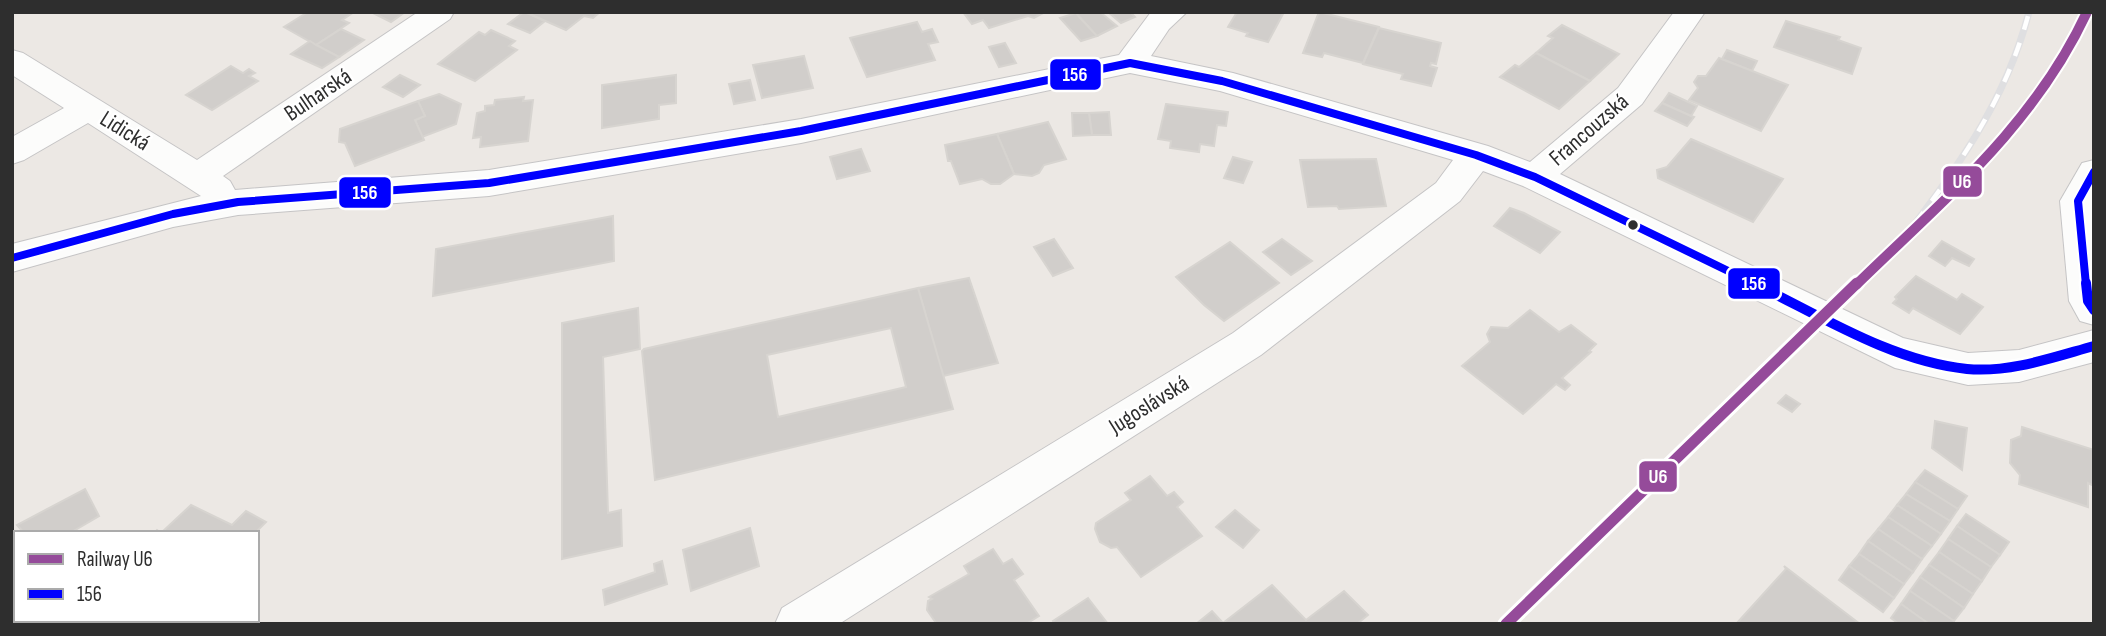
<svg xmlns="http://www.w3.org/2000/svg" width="2106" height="636" font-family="'Sofia Sans Condensed',sans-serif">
	<rect width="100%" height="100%" fill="#ece8e4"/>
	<g fill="#d1cecb" stroke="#d7d4d0" stroke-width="2" fill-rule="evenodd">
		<polygon points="308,12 348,12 351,14 342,20 349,23 316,45 284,27"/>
		<polygon points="371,12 405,12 391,22"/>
		<polygon points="524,12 525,12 545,21 530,33 508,24"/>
		<polygon points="525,12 600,12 593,18 584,16 566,30"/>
		<polygon points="963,12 1045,12 1034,18 1028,16 989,28 983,20 972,24"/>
		<polygon points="1100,12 1117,26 1097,36 1076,13"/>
		<polygon points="1108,12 1130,12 1135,17 1121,23"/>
		<polygon points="1237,12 1284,12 1268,42 1246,36 1248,33 1228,27"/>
		<polygon points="1319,12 1379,27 1363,63 1324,53 1322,57 1303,53"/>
		<polygon points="1076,13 1080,18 1097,36 1081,41 1060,18"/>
		<polygon points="1786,21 1840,37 1838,40 1861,48 1852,74 1774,47"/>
		<polygon points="917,22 922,32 932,29 938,42 928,44 935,60 867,77 850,38"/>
		<polygon points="1562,25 1619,54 1590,81 1536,53 1553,38 1548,36"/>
		<polygon points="1379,28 1441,43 1436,64 1431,63 1430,66 1437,68 1431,86 1401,79 1403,74 1363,64"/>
		<polygon points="341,29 364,40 339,57 316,45"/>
		<polygon points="491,30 515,41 509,46 517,50 475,81 438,64 479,32 485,35"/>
		<polygon points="310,41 316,45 339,57 322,68 291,54"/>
		<polygon points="1005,43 1016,63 999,67 989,47"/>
		<polygon points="1727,50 1757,61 1752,71 1722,59"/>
		<polygon points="1536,53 1590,81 1559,109 1500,77 1515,65 1519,67"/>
		<polygon points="804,56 813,88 762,98 753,65"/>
		<polygon points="1719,58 1788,85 1761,131 1689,100 1698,88 1694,82 1698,76 1706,76"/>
		<polygon points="231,66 243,73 249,69 255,73 249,76 258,81 212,110 186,95"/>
		<polygon points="400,75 420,85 403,97 383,87"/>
		<polygon points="676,75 676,103 659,105 659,119 602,128 602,85"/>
		<polygon points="750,80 755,100 734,104 729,84"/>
		<polygon points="1669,93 1697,106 1691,116 1662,103"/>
		<polygon points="439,94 461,104 456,124 422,137 415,120 425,116 418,101"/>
		<polygon points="524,97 523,101 533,100 528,141 480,147 481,137 473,138 477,113 485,111 485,106 494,105 495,100"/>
		<polygon points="418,101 425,116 415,120 424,140 355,166 345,143 339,142 340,129"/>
		<polygon points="1662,103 1691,116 1694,117 1687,126 1655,111"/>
		<polygon points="1166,104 1228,112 1226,126 1217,125 1214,146 1200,144 1199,152 1170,148 1171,141 1158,139"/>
		<polygon points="1109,112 1111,135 1092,135 1089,113"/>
		<polygon points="1072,113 1089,113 1092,135 1073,136"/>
		<polygon points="1048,122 1066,159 1044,165 1039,173 1032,176 1014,174 997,134"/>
		<polygon points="997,134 1014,174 1000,184 991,184 982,179 960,184 951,161 948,161 945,145"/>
		<polygon points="1691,139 1783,179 1753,222 1658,178 1657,170 1667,167"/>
		<polygon points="861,149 870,171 837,179 830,157"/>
		<polygon points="1233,157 1252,162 1243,183 1224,178"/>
		<polygon points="1376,159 1386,206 1339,209 1337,206 1308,207 1300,160"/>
		<polygon points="1510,208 1524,213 1560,232 1540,253 1494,226"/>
		<polygon points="613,216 614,261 433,296 436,249"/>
		<polygon points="1054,239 1073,268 1053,276 1034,247"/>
		<polygon points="1282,239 1312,261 1291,275 1263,252"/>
		<polygon points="1942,241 1974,259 1969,266 1952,258 1945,266 1929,256"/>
		<polygon points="1230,242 1279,283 1224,321 1204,305 1176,277"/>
		<polygon points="1916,276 1957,300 1962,294 1983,307 1960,334 1913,308 1909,313 1893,303 1897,299 1895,297"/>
		<polygon points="969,278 998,363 943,376 918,288"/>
		<path d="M 918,288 L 953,409 L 655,480 L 642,351 L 644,349 ZM 891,328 L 906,387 L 778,417 L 767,355 Z"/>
		<polygon points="638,308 640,349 603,357 608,513 621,510 622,546 562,559 562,323"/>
		<polygon points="1530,310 1559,332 1571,325 1596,344 1589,351 1591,352 1562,378 1570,385 1565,390 1556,384 1523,414 1462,366 1490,342 1487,334 1491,327 1508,328"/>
		<polygon points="1786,395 1800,404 1792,412 1778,403"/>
		<polygon points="1935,421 1967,428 1962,470 1932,448"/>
		<polygon points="2022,427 2094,450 2094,486 2088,483 2088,507 2019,484 2020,475 2010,463 2011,440 2021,436"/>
		<polygon points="1925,470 1967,496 1958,509 1915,482"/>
		<polygon points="1150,476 1167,496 1174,492 1183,502 1177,507 1202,536 1141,577 1117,547 1111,548 1100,542 1095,529 1096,523 1131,500 1125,493"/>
		<polygon points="1915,482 1958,509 1950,521 1906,494"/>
		<polygon points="85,489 99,516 70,533 24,533 17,525"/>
		<polygon points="1906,494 1950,521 1941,534 1897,505"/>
		<polygon points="191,505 232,525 246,511 266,522 255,533 154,533 157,530 161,533"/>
		<polygon points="1897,505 1941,534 1932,546 1888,517"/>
		<polygon points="1235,510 1259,530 1243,548 1216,527"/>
		<polygon points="1966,514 2009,542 2000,555 1957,526"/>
		<polygon points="1888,517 1932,546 1922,559 1878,529"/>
		<polygon points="1957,526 2000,555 1991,567 1948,539"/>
		<polygon points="750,528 759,566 691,591 683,550"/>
		<polygon points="1878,529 1922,559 1913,572 1868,541"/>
		<polygon points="1948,539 1991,567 1982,581 1939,552"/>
		<polygon points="1868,541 1913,572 1904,584 1859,554"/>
		<polygon points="993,549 1003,564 1012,559 1023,574 1014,580 1039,616 1026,624 936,623 927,610 928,601 932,599 929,597 969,574 964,566"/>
		<polygon points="1939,552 1982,581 1973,594 1929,565"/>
		<polygon points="1859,554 1904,584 1894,598 1849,566"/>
		<polygon points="662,561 667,584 605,605 603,590 655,572 654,564"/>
		<polygon points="1929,565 1973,594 1964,608 1920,577"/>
		<polygon points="1784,566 1860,624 1736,624 1786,569"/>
		<polygon points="1849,566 1894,598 1883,612 1839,580"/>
		<polygon points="1920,577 1964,608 1954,621 1910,591"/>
		<polygon points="1272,585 1306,620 1344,591 1368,615 1357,624 1196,624 1212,611 1223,623"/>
		<polygon points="1910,591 1954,621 1953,624 1929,624 1901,604"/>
		<polygon points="1088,598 1108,624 1055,624 1053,621"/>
		<polygon points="1901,604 1929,624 1899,624 1891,618"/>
	</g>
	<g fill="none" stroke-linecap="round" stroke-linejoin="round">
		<g stroke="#c5c4c5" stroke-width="2">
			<g id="minor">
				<polygon points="418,12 454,12 450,19 223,176 230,181 235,190 489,170 801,119 1119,55 1151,12 1187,12 1169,29 1151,56 1233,73 1488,146 1530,162 1618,88 1674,12 1705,12 1642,104 1560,174 1903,338 1968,353 2019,350 2094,330 2094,362 2019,382 1968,385 1895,368 1523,186 1483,171 1460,201 1261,355 839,624 775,624 782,608 1233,333 1436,183 1453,160 1220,91 1130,73 801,143 489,196 238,215 173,227 12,272 12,244 201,196 88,123 24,160 12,164 12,137 64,108 12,75 12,50 23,53 197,160"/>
				<polygon points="2094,160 2094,325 2080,321 2069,301 2060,201 2082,163"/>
				<polygon points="12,590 16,592 16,620 38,620 36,624 12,624"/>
			</g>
		</g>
		<use href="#minor" fill="#fcfcfb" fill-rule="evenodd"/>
		<g stroke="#dfdfe1" stroke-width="7">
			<path id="rail" d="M 1898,246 C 1955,171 2005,104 2029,12"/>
		</g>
		<use href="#rail" stroke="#fff" stroke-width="4.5" stroke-dasharray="14" stroke-linecap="butt"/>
		<g stroke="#fff" stroke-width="12">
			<g id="bus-1-far1">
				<polyline points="12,258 173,214 238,202 489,183 801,131 1130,63 1222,81 1476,155 1535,177 1757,285"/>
				<polyline points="2086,285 2078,201 2094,172"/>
			</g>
		</g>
		<g stroke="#fff" stroke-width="15">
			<g id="bus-1">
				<path d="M 1753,283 C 1821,316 1891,361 1967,369 C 2010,373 2054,357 2094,346"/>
				<polyline points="2086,283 2088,301 2094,310"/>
			</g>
		</g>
		<use href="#bus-1-far1" stroke="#00f" stroke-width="8"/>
		<use href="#bus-1" stroke="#00f" stroke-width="10"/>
		<g stroke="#fff" stroke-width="14">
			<path id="rail-1-far1" d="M 1856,285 C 1944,199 2034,126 2087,12"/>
		</g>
		<g stroke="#fff" stroke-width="17">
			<polyline id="rail-1" points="1506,624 1857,283"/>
		</g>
		<use href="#rail-1-far1" stroke="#954b9a" stroke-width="10"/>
		<use href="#rail-1" stroke="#954b9a" stroke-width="11"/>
	</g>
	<circle fill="#2e2e2e" stroke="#fff" stroke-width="2.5" cx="1633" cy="225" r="6"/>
	<g text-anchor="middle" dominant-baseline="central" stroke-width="5" stroke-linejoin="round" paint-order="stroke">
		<g font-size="23" fill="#2e2e2e" stroke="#fff">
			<text transform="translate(318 95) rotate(-34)">Bulharská</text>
			<text transform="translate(1589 130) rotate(-41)">Francouzská</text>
			<text transform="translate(125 131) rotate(32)">Lidická</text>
			<text transform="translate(1149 405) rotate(-32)">Jugoslávská</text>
		</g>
	</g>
	<g stroke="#fff" stroke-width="2.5">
		<rect x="1049" y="58" width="53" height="33" rx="7" fill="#00f"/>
		<rect x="1942" y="165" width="41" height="33" rx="7" fill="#954b9a"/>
		<rect x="338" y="176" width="54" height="33" rx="7" fill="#00f"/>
		<rect x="1727" y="267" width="54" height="33" rx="7" fill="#00f"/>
		<rect x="1638" y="460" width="40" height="33" rx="7" fill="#954b9a"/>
	</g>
	<g font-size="19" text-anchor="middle" font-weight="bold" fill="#fff">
		<text x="1075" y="81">156</text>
		<text x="1962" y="188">U6</text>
		<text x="365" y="199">156</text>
		<text x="1754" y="290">156</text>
		<text x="1658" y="483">U6</text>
	</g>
	<rect width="2106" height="636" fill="none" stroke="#2e2e2e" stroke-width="28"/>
	<rect x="14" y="531" width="245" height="91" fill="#ffffff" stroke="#ababab" stroke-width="2"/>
	<rect x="28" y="554" width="35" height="10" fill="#954b9a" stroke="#ababab" stroke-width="2"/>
	<text x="77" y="566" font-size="21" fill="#2e2e2e">Railway U6</text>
	<rect x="28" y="589" width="35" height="10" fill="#0000ff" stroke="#ababab" stroke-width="2"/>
	<text x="77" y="601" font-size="21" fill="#2e2e2e">156</text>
</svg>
